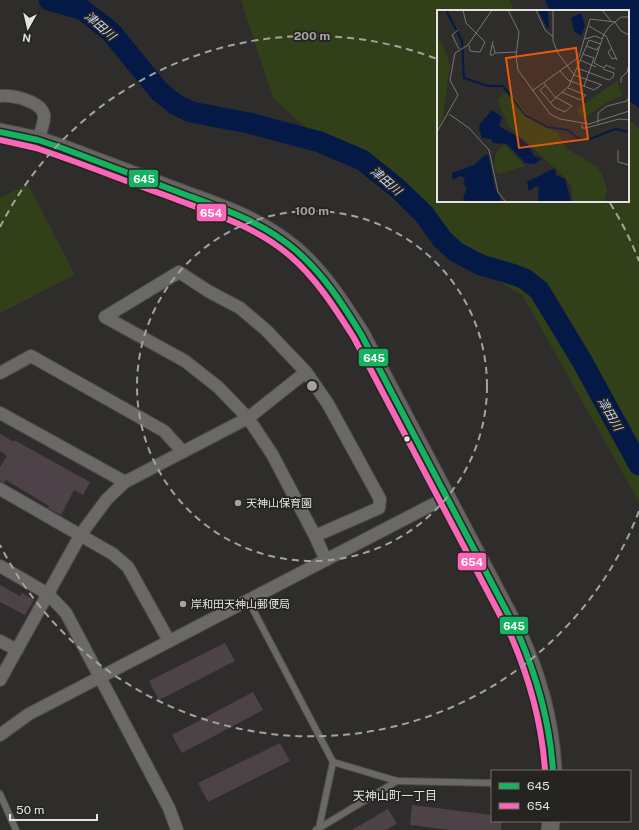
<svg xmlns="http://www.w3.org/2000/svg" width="639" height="830" font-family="'Public Sans','Noto Sans JP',sans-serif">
	<rect width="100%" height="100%" fill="#2e2d2b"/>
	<g fill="#324019">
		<polygon points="241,0 509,0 515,11 438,11 438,201 628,201 628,119 639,129 639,502 523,296 457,256 380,189 313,134 273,98"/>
		<polygon points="28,184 75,275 0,313 0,198"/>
	</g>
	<polygon fill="#051947" points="545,0 639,0 639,108 628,100 628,11 550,11"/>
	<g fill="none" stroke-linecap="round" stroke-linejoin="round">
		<polyline stroke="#051947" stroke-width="21" points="49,0 83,10 111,32 159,91 175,104 191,112 249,123 320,142 362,160 398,189 424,214 442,239 456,252 481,265 512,274 525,279 539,290 582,361 639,465"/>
	</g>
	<g fill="#4e4249">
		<polygon points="0,434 14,442 14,440 90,482 83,495 74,490 61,515 48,508 49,506 6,480 4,483 0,482 0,467 7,456 0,451"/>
		<polygon points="0,585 20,596 22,593 34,600 25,615 0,602"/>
		<polygon points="225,643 235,661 159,700 149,681"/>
		<polygon points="253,692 263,710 182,753 172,735"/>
		<polygon points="280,743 290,761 208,802 198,783"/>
		<polygon points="412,805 492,815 492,821 502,821 501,830 450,830 410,825"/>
		<polygon points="388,809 397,824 386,830 352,830"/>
	</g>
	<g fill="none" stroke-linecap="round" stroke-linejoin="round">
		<g stroke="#4c4b49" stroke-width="8">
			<g id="lane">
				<polyline points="248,600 333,762 397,781 492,783"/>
				<polyline points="0,794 16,830"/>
				<polyline points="319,828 333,762"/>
				<polyline points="316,830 397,781"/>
			</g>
		</g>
		<g stroke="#4c4b49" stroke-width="14">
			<g id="street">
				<path d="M 0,96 C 13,95 41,101 44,115 C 45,122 40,133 38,140"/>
				<polyline points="0,373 31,356 164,431 183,452"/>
				<polyline points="0,413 125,482"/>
				<polyline points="0,489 113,554 128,567 169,641"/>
				<polyline points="315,536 379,508 380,499 328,404 306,372 266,330 240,308 208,291 179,272 105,317 185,361 218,387 248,418 272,454 315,536 326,560"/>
				<polyline points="0,566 48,594 66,613 169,808 177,830"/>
				<polyline points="0,641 17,650"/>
				<polyline points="0,680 81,534 107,499 125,482 248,418 306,372"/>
				<polyline points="0,735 29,714 447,497"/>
			</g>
		</g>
		<g stroke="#4c4b49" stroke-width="19">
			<g id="secondary">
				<path d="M 0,132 L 38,140 L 62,148 C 99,162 136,176 173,190 C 217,206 256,218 293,248 C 321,271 342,304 361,334 L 518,633 C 538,676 551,724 553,771"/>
				<polyline points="550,830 551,821"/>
			</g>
		</g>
		<use href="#lane" stroke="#6a6967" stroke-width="6"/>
		<use href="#street" stroke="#6a6967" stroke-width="12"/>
		<use href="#secondary" stroke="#676362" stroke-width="17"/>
		<g stroke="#262420" stroke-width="9">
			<path id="bus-1" d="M 0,132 L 38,140 L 62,148 C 99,162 136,176 173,190 C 215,206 258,219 293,248 C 322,272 342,303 361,334 L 518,633 C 537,677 550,722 553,771"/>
		</g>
		<g stroke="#262420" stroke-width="9">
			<path id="bus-2" d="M 0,140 L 36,148 L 59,156 C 96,169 133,184 170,197 C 211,213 255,226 289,255 C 316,278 335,308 354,338 L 511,636 C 530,680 542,724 545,771"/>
		</g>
		<use href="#bus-1" stroke="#13b361" stroke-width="6"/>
		<use href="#bus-2" stroke="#fa66b7" stroke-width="6"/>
	</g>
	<g fill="none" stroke="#a4a3a1" stroke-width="2" stroke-dasharray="7 5">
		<circle cx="312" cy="386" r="175"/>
		<path d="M639 511A350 350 0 0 1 0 545M0 227A350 350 0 0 1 437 59M610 203A350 350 0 0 1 639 261"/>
	</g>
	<circle fill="#e3e3e0" stroke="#262420" stroke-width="1.5" cx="407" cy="439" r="3.5"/>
	<g fill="#a4a3a1" stroke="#262420" stroke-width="1.5">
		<circle cx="238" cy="503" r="4"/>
		<circle cx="183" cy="604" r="4"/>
	</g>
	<g text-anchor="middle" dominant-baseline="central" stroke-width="3.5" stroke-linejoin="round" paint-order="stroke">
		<g font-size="11" fill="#e3e3e0" stroke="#262420" text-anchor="start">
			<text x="246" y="503">天神山保育園</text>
			<text x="191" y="604">岸和田天神山郵便局</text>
		</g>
		<g font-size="12" font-style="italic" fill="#c2d5f7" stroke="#262420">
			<text transform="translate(100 26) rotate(41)">津田川</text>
			<text transform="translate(386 181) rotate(41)">津田川</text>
			<text transform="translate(610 414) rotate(60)">津田川</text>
		</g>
		<g font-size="12" fill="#e3e3e0" stroke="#262420">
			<text x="395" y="796">天神山町一丁目</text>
		</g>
	</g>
	<g transform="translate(437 10)">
		<rect width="192" height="192" fill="#2e2d2b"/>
		<path d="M 0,31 L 5,32 L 13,55 L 5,113 L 0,120 ZM 180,71 L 185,86 L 170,92 L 146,109 L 139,100 ZM 74,83 L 90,104 L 120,122 L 129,138 L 160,157 L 165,164 L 170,180 L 167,192 L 136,192 L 134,176 L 127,166 L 72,117 L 60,90 L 66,84 ZM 68,135 L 88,156 L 61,164 L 57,158 L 58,147 L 60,141 Z" fill="#324019"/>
		<path d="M 101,0 L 111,0 L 112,18 L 110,18 ZM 144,3 L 148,16 L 144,26 L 137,21 L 134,8 ZM 55,100 L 65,107 L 62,116 L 83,128 L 91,135 L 97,146 L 105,149 L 97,154 L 88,153 L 70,134 L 56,133 L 54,129 L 45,128 L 42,119 L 43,114 ZM 49,144 L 52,147 L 58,178 L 65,192 L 28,191 L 26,188 L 30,178 L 26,174 L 28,168 L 23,166 L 16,170 L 15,163 L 37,155 ZM 118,158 L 119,165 L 128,169 L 134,191 L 101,191 L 102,178 L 99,176 L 92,181 L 90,172 Z" fill="#051947"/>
		<path fill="none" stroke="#051947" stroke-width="2" d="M 9,0 L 25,31 L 27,68 L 51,76 L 66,76 L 88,105 L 110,117 L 131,120 L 142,129 L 153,129 L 178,119 L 192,122"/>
		<path fill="none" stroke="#767673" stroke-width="1" d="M 26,0 L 29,13 L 48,32 L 43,42 L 33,41 L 32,35M 71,0 L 82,22 L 79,46 L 81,60 L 113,104 L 123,109 L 152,114 L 192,101M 99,0 L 108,20 L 116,27M 116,0 L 116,31 L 121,43 L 137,65 L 165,75M 165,0 L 174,11M 178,12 L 184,21 L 192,25M 152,16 L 169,26 L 180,50M 21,20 L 15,25 L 22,39M 148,29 L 158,26 L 165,29M 149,36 L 160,40 L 161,37M 175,38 L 171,42 L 175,49 L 179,48M 58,43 L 79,42M 146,44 L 157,48 L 147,76M 53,45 L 56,45 L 58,42 L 56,35M 53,45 L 56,31M 143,50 L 159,57M 140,58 L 172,70 L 176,67 L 177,63 L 166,59M 178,59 L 169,55 L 167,58 L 157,53 L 167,24 L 173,16 L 184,7 L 192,7M 123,61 L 131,70 L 157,80 L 164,75M 107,73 L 118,87 L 135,96 L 128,102 L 117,97 L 103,80 L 109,75M 184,73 L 184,68 L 190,62 L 192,55M 131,78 L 149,85M 95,81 L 142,47 L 153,9 L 178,12M 125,82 L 143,90 L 149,85M 113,93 L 132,76 L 152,30 L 164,34M 12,104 L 32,118 L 52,140 L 61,182 L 69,192M 161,113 L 161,103 L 170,96 L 190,91 L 192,86M 145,114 L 145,118 L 149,118 L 182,109 L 192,110M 0,122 L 21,85 L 13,70 L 18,43 L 31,35 L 55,0M 181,140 L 181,152 L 192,155"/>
		<path fill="#e8590c" fill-opacity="0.15" stroke="#e8590c" stroke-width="2" d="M 139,38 L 151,129 L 82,138 L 69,48 Z"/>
		<rect width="192" height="192" fill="none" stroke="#e3e3e0" stroke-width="2"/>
	</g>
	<circle cx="312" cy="386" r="6" fill="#a4a3a1" stroke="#262420" stroke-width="2"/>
	<g font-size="12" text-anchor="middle" font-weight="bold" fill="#a4a3a1" stroke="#262420" stroke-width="3.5" stroke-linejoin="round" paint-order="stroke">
		<text x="312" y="40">200 m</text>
		<text x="312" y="215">100 m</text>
	</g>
	<g stroke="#262420" stroke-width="1.5">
		<rect x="128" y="169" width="31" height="19" rx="4" fill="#13b361"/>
		<rect x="196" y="203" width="31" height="19" rx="4" fill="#fa66b7"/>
		<rect x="358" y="348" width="31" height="19" rx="4" fill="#13b361"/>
		<rect x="457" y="552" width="30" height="19" rx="4" fill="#fa66b7"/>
		<rect x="499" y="616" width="30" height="19" rx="4" fill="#13b361"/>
	</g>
	<g font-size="11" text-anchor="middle" font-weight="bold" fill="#fff">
		<text x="144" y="183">645</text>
		<text x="211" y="217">654</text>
		<text x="374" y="362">645</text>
		<text x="472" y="566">654</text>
		<text x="514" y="630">645</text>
	</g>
	<rect x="491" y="770" width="140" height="52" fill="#262420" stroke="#72706d"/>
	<rect x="499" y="783" width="20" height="6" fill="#13b361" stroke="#72706d"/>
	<text x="527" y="790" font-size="12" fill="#e3e3e0">645</text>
	<rect x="499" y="803" width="20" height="6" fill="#fa66b7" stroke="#72706d"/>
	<text x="527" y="810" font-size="12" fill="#e3e3e0">654</text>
	<g transform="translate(28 28) rotate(188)" stroke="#262420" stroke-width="3" paint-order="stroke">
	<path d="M0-3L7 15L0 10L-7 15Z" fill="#e3e3e0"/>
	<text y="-6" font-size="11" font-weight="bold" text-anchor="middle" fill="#e3e3e0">N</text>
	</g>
	<path d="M10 814v6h87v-6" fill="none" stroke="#e3e3e0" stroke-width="2"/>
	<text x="16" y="814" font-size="12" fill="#e3e3e0" stroke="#262420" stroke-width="3" paint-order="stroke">50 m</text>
</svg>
